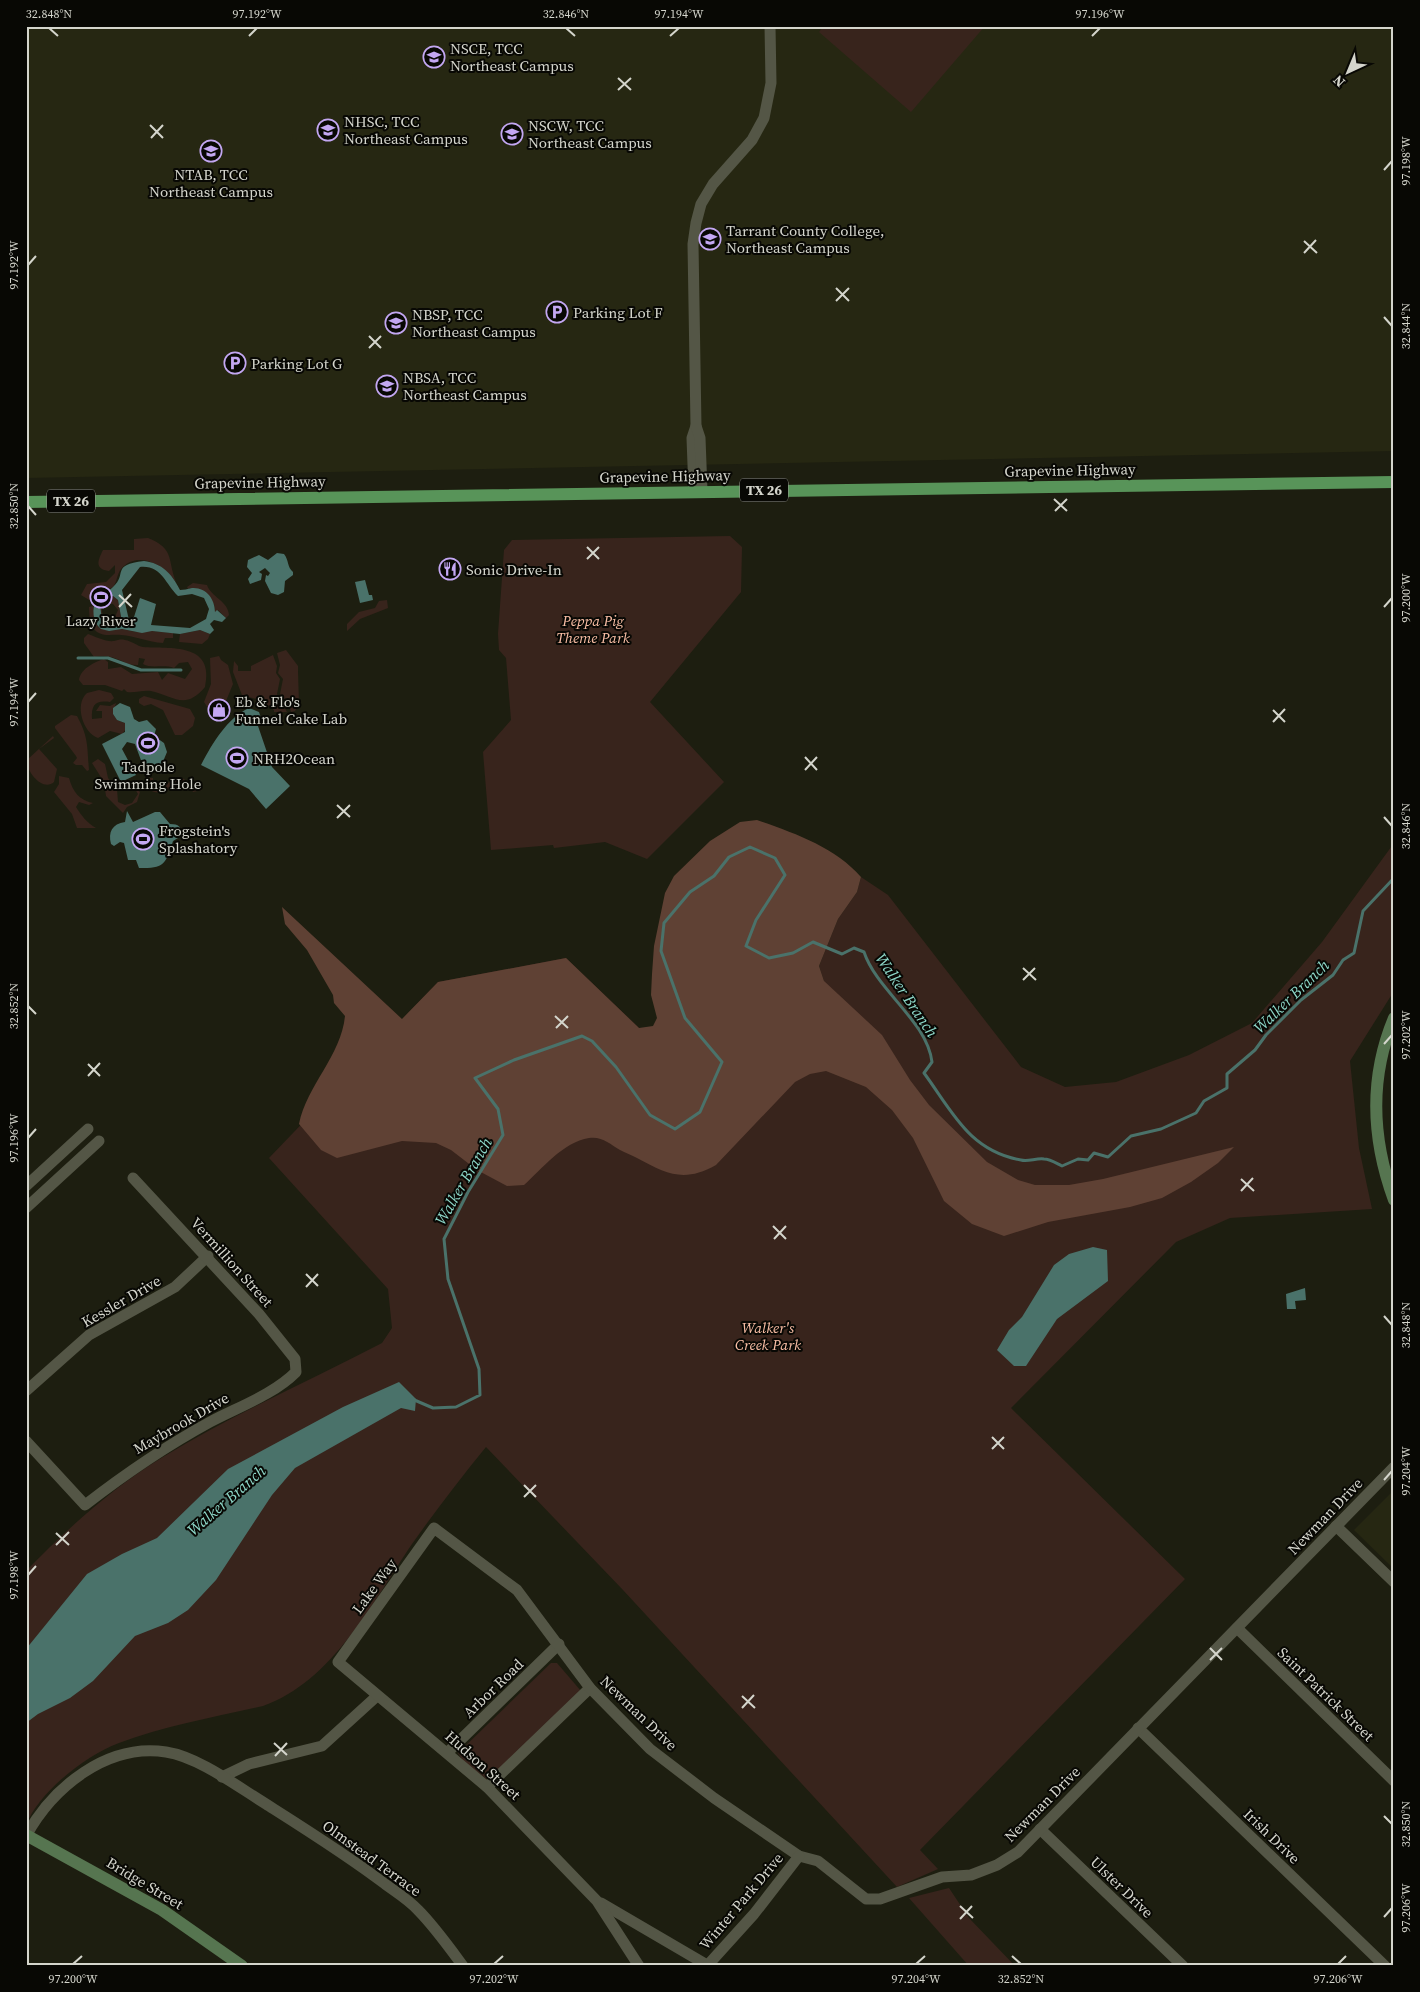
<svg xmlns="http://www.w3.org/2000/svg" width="1420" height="1992" font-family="'Source Serif 4',serif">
	<rect width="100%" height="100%" fill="#1d1e10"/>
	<g fill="#262712">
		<polygon points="26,26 1394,26 1394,451 26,478"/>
		<polygon points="1394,1490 1394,1569 1354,1530"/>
	</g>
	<g fill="#38241c" fill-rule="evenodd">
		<polygon points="824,26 985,26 911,112 819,32"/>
		<polygon points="730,536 742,547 741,592 650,702 724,782 647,859 605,842 554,848 553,845 491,850 483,752 511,720 506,658 499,650 498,634 504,550 512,540"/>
		<path d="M 148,538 C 175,549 167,559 176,582 C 165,566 138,549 121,569 C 117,574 117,582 113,587 L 99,594 L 94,603 L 81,595 L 87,584 L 106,582 L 115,573 L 115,565 L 109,571 C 94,569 98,560 103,550 L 134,550 L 134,539 Z"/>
		<path d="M 193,583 L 207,585 C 211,597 228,601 229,615 L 226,618 L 218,610 L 215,613 L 214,604 L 190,588 L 188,589 L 187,587 Z"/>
		<path d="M 113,596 L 118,600 L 122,623 L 106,624 L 102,620 L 100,603 L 104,598 ZM 108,603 L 113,604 L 118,610 L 115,617 C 107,621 101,616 102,608 Z"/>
		<polygon points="387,600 388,608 360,619 347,631 347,624 359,612 375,608 379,601"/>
		<path d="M 93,606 L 98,627 L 109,631 L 122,629 L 136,632 L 152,631 L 173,633 L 173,638 L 165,638 L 163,643 C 148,642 135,636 121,635 C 113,634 105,637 97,632 C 90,627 89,615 89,607 Z"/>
		<polygon points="200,630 210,634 208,639 202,644 179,642 180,634"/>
		<path d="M 88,634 C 96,637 106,642 114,641 C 118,640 121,639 125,640 C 132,641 137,646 143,647 C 170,649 215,642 205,687 C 185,711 174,696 151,691 C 143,690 135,693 127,692 L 124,689 L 122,691 L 105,685 L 83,685 L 79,680 C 81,668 95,662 104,659 L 108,662 L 108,669 L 121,667 L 132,674 L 158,672 L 162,680 L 168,673 L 185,679 L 192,669 L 188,662 L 179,663 L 174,668 C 164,664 151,669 143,664 L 145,659 L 139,658 L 138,665 C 123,666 116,652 94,657 L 84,643 L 84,638 Z"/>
		<polygon points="286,650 298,666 298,671 299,704 295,711 291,712 288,703 280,694 283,679 278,673 280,665 277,653"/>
		<polygon points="273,655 277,666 276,673 280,679 277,694 287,712 274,712 274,710 260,700 242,695 233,672 234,661 238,666 238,671 251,671 251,666"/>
		<polygon points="219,656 221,660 228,665 233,684 226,701 219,701 215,708 208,708 204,702 211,684 210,658"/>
		<path d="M 99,690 L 111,693 L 114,698 L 110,702 C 96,700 91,704 92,719 L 102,718 L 102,711 L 96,711 L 100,705 L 110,706 L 116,703 L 113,714 L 117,720 L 125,723 L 126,729 L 122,734 L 110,731 L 98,738 C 83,733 74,704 87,693 Z"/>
		<polygon points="144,696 190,709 195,718 193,726 182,735 175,735 163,710 151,704 144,706 139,703 139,699"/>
		<path d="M 71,715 L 77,716 C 89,738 87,747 89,770 L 87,771 L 82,765 L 76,765 L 73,763 L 77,758 L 76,756 L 55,728 L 55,726 Z"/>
		<path d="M 53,736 L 54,738 L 39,749 L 57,769 L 54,782 C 43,792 26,772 27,760 Z"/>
		<polygon points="98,759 105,764 108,778 117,789 118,802 125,805 132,803 138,794 134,787 140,792 137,802 127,807 123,813 106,796 104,782 92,763"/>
		<path d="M 59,776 L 69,778 C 73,792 79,800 93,803 L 89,805 L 79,802 L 76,807 C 81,815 87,823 96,828 L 77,828 L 72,814 L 54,792 L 59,784 Z"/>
		<path d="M 150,778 L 153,778 L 153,788 L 182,778 L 202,790 L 193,792 L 190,786 L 181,782 C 169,787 161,799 147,788 L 146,785 Z"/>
		<path d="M 1394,843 L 1394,991 L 1350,1061 L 1359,1148 L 1372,1209 L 1230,1218 L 1176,1242 L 1011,1408 L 1185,1579 L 920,1850 L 938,1869 L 897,1887 L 623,1590 L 486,1447 C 460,1479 436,1510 412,1544 C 372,1603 333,1681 263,1706 C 216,1717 164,1726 119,1743 C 86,1755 39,1792 26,1825 L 26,1571 C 68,1528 112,1488 163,1457 C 234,1414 309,1381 382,1343 L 392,1328 L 388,1289 L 269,1158 L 438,982 L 566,958 L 705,1091 L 824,981 L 819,966 L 838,919 L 857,892 L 861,877 L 888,895 L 1021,1067 L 1065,1087 L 1116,1082 L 1189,1055 L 1252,1023 L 1322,942 Z"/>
		<polygon points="551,1663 557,1663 581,1691 489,1781 463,1761 458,1753"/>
		<polygon points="949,1888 969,1918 1015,1966 969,1966 909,1898"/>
	</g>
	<path fill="#5f4134" d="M 757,820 C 794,833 835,847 861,877 L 857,892 L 838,919 L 819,966 L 824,981 L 882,1035 L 910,1080 L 929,1105 L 987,1162 L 1018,1180 L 1035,1185 L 1069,1185 L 1103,1179 L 1234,1147 L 1218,1163 L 1191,1182 L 1162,1198 L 1130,1207 L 1048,1222 L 1004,1236 L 972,1224 L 944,1201 L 913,1138 L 892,1110 L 866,1087 L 826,1071 L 810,1074 L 795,1082 L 716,1165 C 684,1183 667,1174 637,1158 C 632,1155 625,1153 620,1150 C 610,1144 602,1136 589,1138 C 563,1142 542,1169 524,1185 L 507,1186 L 477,1170 L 451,1150 L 436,1143 L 402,1141 L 337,1158 L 321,1150 L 299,1124 C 307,1085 341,1056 345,1016 L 334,1003 L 333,995 L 307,950 L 285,924 L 282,907 L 402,1019 L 438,982 L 566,958 L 639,1028 L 653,1026 L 657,1018 L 651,995 L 652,974 L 654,946 L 665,893 L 674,876 L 710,841 L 740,822 Z"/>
	<g fill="#4a726a" fill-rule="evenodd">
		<path d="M 277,553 L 284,554 C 289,560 287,567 293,572 L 293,575 L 285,581 L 284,592 L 278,595 L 271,593 L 265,581 L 266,575 L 268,576 L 270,573 L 265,568 L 259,572 L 262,574 L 261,580 L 250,584 L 248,579 L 252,573 L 247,567 L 248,560 L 259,555 L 268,560 Z"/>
		<path d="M 144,561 C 162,563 172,574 180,590 C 184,590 187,589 192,588 C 206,587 215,599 215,612 L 217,610 L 226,618 L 222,622 L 214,620 L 210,624 L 214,630 L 210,634 L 200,630 L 180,634 L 152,631 L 142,633 L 122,629 L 109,631 L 101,629 C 92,622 92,609 96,598 C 101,592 108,592 113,587 C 128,574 110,565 144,561 ZM 140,567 C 162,565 165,584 178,596 L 192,594 L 204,598 L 209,609 L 206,619 L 190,628 L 151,625 L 156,604 L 140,598 L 134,617 L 129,620 L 122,590 ZM 113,596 L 118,600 L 122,622 L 106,624 L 102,620 L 100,604 L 104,598 Z"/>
		<polygon points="365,580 369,595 372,595 373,600 360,603 355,582"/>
		<polygon points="120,703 130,707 134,719 139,722 147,720 156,729 154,736 164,743 167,752 162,764 152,767 142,763 135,744 127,742 122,749 136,775 121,782 102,744 125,732 125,723 117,720 113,714 113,708"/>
		<path d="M 249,708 L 259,712 L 261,718 L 258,726 L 272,767 L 290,786 L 266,809 L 249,789 L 201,765 C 212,744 227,718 249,708 Z"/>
		<path d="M 127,811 L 133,822 L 155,812 L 160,812 L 170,824 C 179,824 181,827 183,835 L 173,841 C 166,863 165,869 139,868 L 136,860 L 128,860 L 124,843 L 120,842 L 114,846 L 111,844 C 108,832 112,824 125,822 Z"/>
		<polygon points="1093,1247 1107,1250 1108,1281 1057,1319 1026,1366 1014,1366 997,1350 1009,1330 1022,1317 1054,1265 1069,1254"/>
		<polygon points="1305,1288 1306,1300 1295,1301 1296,1309 1287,1309 1286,1294"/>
		<polygon points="399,1382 416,1399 415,1411 401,1408 295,1468 272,1495 216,1580 188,1610 168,1623 135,1636 93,1681 70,1698 38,1714 26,1723 26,1649 87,1574 122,1554 157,1538 228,1469 343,1407"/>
	</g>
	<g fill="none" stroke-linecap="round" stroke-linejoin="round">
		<g stroke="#4a726a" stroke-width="3">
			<polyline points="78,658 108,658 141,670 181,670"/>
			<path d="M 412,1399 L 433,1408 L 456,1407 L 480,1395 L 479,1369 L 448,1279 L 444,1239 L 468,1192 L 503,1135 L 498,1109 L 475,1078 L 514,1060 L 582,1036 L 592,1041 L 616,1067 L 650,1115 L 675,1129 L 700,1112 L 722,1062 L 685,1018 L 661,951 L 664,923 L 690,892 L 714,876 L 729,857 L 750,847 L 775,858 L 785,875 L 756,920 L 746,946 L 769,958 L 793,953 L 813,942 L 842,954 L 854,948 L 864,952 C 877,991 927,1021 932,1062 L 924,1073 C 952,1111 969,1151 1021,1160 C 1028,1162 1036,1158 1044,1159 C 1050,1159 1056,1163 1062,1166 L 1078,1159 L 1088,1160 L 1094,1153 L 1108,1157 L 1131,1136 L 1161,1129 L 1196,1113 L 1204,1101 L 1227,1088 L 1227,1074 L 1255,1050 L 1266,1035 L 1301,1000 L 1333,975 L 1343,960 L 1354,953 L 1363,911 L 1394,878"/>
		</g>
		<g stroke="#545646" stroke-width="11">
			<polyline points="694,491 692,438 696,426"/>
			<polyline points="702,491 700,438 696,426 693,244 696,223 701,204 713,184 752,140 764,118 771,83 770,26"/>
			<polyline points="26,1186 88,1129"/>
			<polyline points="26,1208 99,1141"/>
			<polyline points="26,1391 89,1335 175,1287 208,1256"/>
			<path d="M 26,1441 L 85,1505 C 125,1474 166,1446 210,1422 C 238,1407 273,1395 296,1372 L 295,1359 L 259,1314 L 133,1178"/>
			<polyline points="1336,1526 1394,1582"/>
			<polyline points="1237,1628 1394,1781"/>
			<polyline points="1138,1728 1385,1966"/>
			<polyline points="448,1752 559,1644"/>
			<polyline points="222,1777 249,1764 322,1746 377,1696"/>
			<polyline points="487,1787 590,1688"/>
			<polyline points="1040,1829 1183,1966"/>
			<path d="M 26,1836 C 53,1787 107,1743 166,1752 C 199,1757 238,1787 266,1804 C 307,1830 347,1855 385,1884 C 396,1892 409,1900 418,1910 C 434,1926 449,1947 463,1966"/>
			<polyline points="601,1903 707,1965"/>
			<polyline points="639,1966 597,1901 487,1787 338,1662 434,1528 517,1590 590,1688 650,1749 714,1798 799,1856 818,1861 866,1899 880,1899 942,1877 971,1875 997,1865 1018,1852 1394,1467"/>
			<polyline points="707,1966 754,1914 799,1856"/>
		</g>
		<g stroke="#567550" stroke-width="12">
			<path d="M 1394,1018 C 1369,1078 1372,1140 1394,1200"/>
			<polyline points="26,1835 162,1910 242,1966"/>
		</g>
		<polyline stroke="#589459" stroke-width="12" points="26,502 1394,482"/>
	</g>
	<path fill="none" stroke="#d4d5cc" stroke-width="2" d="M 49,28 L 58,36M 566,28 L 575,36M 249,36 L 257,28M 670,36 L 679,28M 1092,36 L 1100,28M 618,78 L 631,90M 618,90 L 631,78M 150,125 L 163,138M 151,138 L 163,125M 1384,170 L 1392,161M 1304,241 L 1317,253M 1304,253 L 1316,240M 28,265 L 36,256M 836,288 L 849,301M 836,301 L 849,288M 1384,317 L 1392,326M 369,336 L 381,348M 369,348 L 381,336M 1054,499 L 1067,511M 28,506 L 36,515M 1055,511 L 1067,499M 587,547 L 599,559M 587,559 L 599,547M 119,595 L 132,607M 119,607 L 131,594M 1384,607 L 1392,598M 28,702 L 36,693M 1273,710 L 1285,722M 1273,722 L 1285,709M 805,757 L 817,770M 805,770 L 817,757M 337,805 L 350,817M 1384,817 L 1392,826M 337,818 L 350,805M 1023,968 L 1036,980M 1023,980 L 1035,968M 28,1006 L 36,1014M 555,1016 L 568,1028M 556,1028 L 568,1016M 1384,1044 L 1392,1035M 88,1064 L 100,1076M 88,1076 L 100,1063M 28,1138 L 36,1129M 1241,1179 L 1254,1191M 1241,1191 L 1253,1178M 773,1226 L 786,1239M 774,1239 L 786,1226M 306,1274 L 318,1286M 306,1287 L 318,1274M 1384,1316 L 1392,1325M 992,1437 L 1004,1449M 992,1449 L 1004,1437M 1384,1480 L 1392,1471M 524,1485 L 536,1497M 524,1497 L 536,1485M 56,1533 L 69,1545M 56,1545 L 69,1532M 28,1575 L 36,1566M 1210,1648 L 1222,1660M 1210,1660 L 1222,1648M 742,1696 L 755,1708M 742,1708 L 754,1695M 274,1743 L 287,1755M 275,1756 L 287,1743M 1384,1816 L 1392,1824M 960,1906 L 973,1918M 1384,1917 L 1392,1908M 960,1919 L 972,1906M 1012,1956 L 1021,1964M 73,1964 L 82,1956M 494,1964 L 503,1956M 916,1964 L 925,1956M 1338,1964 L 1346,1956"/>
	<defs>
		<g id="university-ring" transform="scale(1.125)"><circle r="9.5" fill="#080804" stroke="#c3a7f2" stroke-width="1.5"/><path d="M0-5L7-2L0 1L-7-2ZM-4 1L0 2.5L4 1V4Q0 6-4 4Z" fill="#c3a7f2"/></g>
		<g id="parking-ring" transform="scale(1.125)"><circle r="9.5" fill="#080804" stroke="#c3a7f2" stroke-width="1.5"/><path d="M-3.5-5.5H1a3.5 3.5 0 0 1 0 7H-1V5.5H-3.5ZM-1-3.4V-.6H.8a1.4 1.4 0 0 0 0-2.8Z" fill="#c3a7f2"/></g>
		<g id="restaurant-ring" transform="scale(1.125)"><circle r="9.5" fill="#080804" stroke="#c3a7f2" stroke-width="1.5"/><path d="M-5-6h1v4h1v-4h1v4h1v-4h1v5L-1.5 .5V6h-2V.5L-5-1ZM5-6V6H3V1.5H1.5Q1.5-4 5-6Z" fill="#c3a7f2"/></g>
		<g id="stadium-ring" transform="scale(1.125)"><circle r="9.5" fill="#080804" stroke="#c3a7f2" stroke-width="1.5"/><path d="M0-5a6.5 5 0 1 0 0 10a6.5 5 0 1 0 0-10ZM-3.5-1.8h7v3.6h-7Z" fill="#c3a7f2"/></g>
		<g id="shop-ring" transform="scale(1.125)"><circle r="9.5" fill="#080804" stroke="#c3a7f2" stroke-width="1.5"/><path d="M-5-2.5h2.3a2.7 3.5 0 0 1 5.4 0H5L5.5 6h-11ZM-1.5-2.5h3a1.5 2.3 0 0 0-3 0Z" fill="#c3a7f2"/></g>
	</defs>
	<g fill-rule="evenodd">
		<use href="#university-ring" x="434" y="57"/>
		<use href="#university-ring" x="328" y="130"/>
		<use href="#university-ring" x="512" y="134"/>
		<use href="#university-ring" x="211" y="151"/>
		<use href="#university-ring" x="710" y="239"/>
		<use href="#parking-ring" x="557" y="312"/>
		<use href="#university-ring" x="396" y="323"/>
		<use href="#parking-ring" x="235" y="363"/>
		<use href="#university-ring" x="387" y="386"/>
		<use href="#restaurant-ring" x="450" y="569"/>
		<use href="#stadium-ring" x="101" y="597"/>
		<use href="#shop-ring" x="219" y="710"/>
		<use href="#stadium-ring" x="148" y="743"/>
		<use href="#stadium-ring" x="237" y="758"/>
		<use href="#stadium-ring" x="143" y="839"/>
	</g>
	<g text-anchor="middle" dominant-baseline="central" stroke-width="4" stroke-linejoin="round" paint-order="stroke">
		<g fill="#080804" stroke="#979890" stroke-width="1">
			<rect x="740" y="478.5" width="48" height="23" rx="4"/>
			<rect x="47" y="489.5" width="48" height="23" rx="4"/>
		</g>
		<g font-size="14" font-weight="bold" fill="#d4d5cc">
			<text x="764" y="490">TX 26</text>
			<text x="71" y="501">TX 26</text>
		</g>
		<g font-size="15" fill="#d4d5cc" stroke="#080804" text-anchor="start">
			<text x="450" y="48">NSCE, TCC<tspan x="450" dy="17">Northeast Campus</tspan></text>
			<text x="344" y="121">NHSC, TCC<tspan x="344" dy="17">Northeast Campus</tspan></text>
			<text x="528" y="125">NSCW, TCC<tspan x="528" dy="17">Northeast Campus</tspan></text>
			<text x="211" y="174" text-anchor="middle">NTAB, TCC<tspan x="211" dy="17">Northeast Campus</tspan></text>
			<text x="726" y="230">Tarrant County College,<tspan x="726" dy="17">Northeast Campus</tspan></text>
			<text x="573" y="312">Parking Lot F</text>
			<text x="412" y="314">NBSP, TCC<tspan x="412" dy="17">Northeast Campus</tspan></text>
			<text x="251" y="363">Parking Lot G</text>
			<text x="403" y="377">NBSA, TCC<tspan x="403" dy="17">Northeast Campus</tspan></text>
			<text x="466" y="569">Sonic Drive-In</text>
			<text x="101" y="620" text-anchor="middle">Lazy River</text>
			<text x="235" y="701">Eb &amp; Flo's<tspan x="235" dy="17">Funnel Cake Lab</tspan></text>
			<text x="253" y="758">NRH2Ocean</text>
			<text x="148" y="766" text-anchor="middle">Tadpole<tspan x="148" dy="17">Swimming Hole</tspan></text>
			<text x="159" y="830">Frogstein's<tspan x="159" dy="17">Splashatory</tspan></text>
		</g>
		<g font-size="15" fill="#d4d5cc" stroke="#080804">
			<text transform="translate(1070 470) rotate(-1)">Grapevine Highway</text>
			<text transform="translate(665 476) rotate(-1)">Grapevine Highway</text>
			<text transform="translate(260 482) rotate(-1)">Grapevine Highway</text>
			<text transform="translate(232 1262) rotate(48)">Vermillion Street</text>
			<text transform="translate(121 1301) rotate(-30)">Kessler Drive</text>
			<text transform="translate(181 1423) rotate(-30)">Maybrook Drive</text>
			<text transform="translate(1325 1516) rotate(-46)">Newman Drive</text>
			<text transform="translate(374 1586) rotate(-54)">Lake Way</text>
			<text transform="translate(493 1688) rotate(-44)">Arbor Road</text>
			<text transform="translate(1326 1694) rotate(44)">Saint Patrick Street</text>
			<text transform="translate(639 1713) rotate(44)">Newman Drive</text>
			<text transform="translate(483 1765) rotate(42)">Hudson Street</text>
			<text transform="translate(1042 1804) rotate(-45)">Newman Drive</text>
			<text transform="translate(1272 1836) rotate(44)">Irish Drive</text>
			<text transform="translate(372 1858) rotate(36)">Olmstead Terrace</text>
			<text transform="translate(145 1883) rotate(31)">Bridge Street</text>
			<text transform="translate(1122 1887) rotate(44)">Ulster Drive</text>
			<text transform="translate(741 1901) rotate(-50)">Winter Park Drive</text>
		</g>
		<g font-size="15" font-style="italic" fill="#f9bea5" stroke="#080804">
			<text x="593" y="620">Peppa Pig<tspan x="593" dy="17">Theme Park</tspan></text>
			<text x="768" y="1327">Walker's<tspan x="768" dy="17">Creek Park</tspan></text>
		</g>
		<g font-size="16" font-style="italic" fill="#8dd7c8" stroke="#080804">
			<text transform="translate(907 995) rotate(56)">Walker Branch</text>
			<text transform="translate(1291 996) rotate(-44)">Walker Branch</text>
			<text transform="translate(463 1181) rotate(-60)">Walker Branch</text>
			<text transform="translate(226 1500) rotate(-41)">Walker Branch</text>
		</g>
	</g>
	<rect width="1420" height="1992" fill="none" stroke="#080804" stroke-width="55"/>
	<g transform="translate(1348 72) rotate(224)" stroke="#080804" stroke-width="4" paint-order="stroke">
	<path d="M0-4L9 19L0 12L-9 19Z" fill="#d4d5cc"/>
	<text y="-8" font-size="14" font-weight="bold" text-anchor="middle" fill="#d4d5cc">N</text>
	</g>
	<rect x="28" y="28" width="1364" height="1936" fill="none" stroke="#d4d5cc" stroke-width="2"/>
	<g font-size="12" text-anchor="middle" fill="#d4d5cc">
		<text x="49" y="18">32.848°N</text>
		<text x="257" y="18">97.192°W</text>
		<text x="566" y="18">32.846°N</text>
		<text x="679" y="18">97.194°W</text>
		<text x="1100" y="18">97.196°W</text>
		<text transform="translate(1406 161) rotate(-90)" y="4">97.198°W</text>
		<text transform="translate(14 265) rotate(-90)" y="4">97.192°W</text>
		<text transform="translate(1406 326) rotate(-90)" y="4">32.844°N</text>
		<text transform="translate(14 506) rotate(-90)" y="4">32.850°N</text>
		<text transform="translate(1406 598) rotate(-90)" y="4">97.200°W</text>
		<text transform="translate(14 702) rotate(-90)" y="4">97.194°W</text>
		<text transform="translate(1406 826) rotate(-90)" y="4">32.846°N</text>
		<text transform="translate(14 1006) rotate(-90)" y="4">32.852°N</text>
		<text transform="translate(1406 1035) rotate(-90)" y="4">97.202°W</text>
		<text transform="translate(14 1138) rotate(-90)" y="4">97.196°W</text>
		<text transform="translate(1406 1325) rotate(-90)" y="4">32.848°N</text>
		<text transform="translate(1406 1471) rotate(-90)" y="4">97.204°W</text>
		<text transform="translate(14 1575) rotate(-90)" y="4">97.198°W</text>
		<text transform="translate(1406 1824) rotate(-90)" y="4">32.850°N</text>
		<text transform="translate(1406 1908) rotate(-90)" y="4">97.206°W</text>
		<text x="73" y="1983">97.200°W</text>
		<text x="494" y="1983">97.202°W</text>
		<text x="916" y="1983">97.204°W</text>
		<text x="1021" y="1983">32.852°N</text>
		<text x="1338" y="1983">97.206°W</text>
	</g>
</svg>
